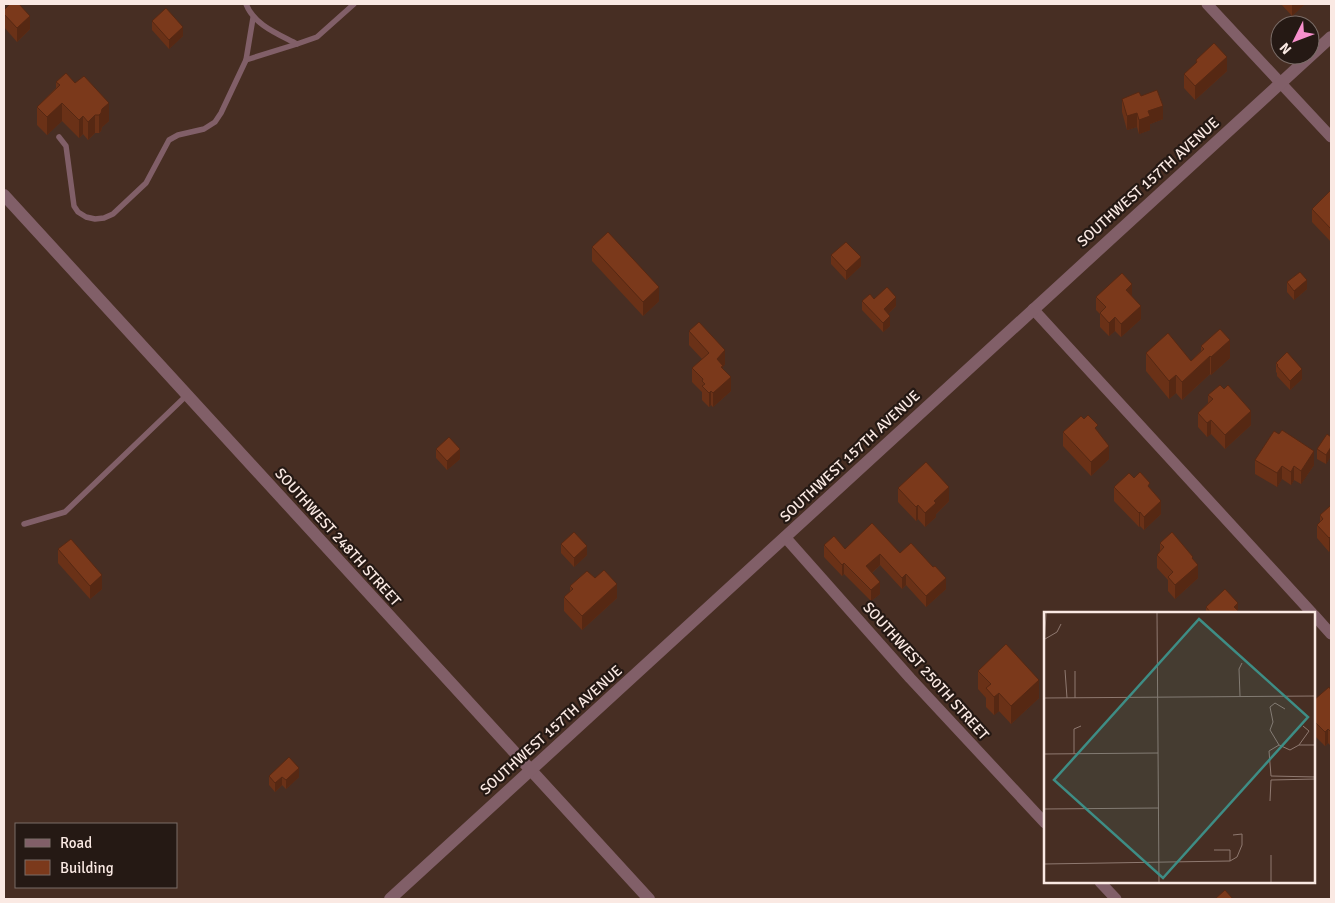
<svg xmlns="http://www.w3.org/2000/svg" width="1335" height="903" font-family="Signika,sans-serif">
	<rect width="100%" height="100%" fill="#472e23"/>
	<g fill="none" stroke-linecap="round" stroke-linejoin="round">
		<g stroke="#815f68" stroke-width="5.5">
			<path d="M 246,4 C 254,25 278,34 297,44 L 317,37 L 354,4"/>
			<polyline points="246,60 297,44"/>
			<polyline points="59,137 66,146 74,206 78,212 86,217 95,219 104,218 113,214 146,183 169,140 178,135 204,129 215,122 221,113 246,60 253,18"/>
			<polyline points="24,524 65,512 187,395"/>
		</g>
		<g stroke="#815f68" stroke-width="11">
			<polyline points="1207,4 1331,137"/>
			<polyline points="1033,309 1312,613"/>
			<polyline points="785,537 910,678 1045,823"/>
			<polyline points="1314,615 1331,634"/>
			<polyline points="1100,882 1116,899"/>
		</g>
		<g stroke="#815f68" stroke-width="12">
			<polyline points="4,195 649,899"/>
			<polyline points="390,899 1331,37"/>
		</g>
	</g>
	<g fill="#6a3117">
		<polygon points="1281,4 1305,4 1292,16"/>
		<polygon points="4,10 30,29 17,42 4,27"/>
		<polygon points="152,21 183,36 169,49 152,30"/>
		<polygon points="1196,60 1227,71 1195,100 1184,88 1184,74 1196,63"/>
		<polygon points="56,82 109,121 102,127 101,131 99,133 95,133 88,140 83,134 79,138 62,121 47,135 37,125 37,107 56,88"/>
		<polygon points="1141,96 1163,119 1150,124 1150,130 1139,134 1137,127 1127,130 1122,112 1122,99"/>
		<polygon points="1331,190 1331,242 1312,222 1312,209"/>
		<polygon points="592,247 659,301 643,316 592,261"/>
		<polygon points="831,255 861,266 846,280 831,264"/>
		<polygon points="1287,282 1307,289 1294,300 1287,292"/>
		<polygon points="1132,296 1141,319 1121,337 1115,331 1109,336 1100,327 1100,314 1096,310 1096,297"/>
		<polygon points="874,299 896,306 888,314 890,326 883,332 862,310 862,301"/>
		<polygon points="689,331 725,364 723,367 723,368 731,391 713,407 711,405 709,407 702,400 702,392 692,382 692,368 702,359 689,345"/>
		<polygon points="1201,346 1230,358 1211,375 1210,374 1182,400 1176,393 1169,399 1146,371 1146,353 1191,361 1201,351"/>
		<polygon points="1276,363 1302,379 1290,390 1277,376 1277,373 1276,372"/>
		<polygon points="1208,395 1251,425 1225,449 1211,434 1207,437 1198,427 1198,413 1208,403"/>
		<polygon points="1098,431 1109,459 1091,476 1063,446 1063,432"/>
		<polygon points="1331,437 1331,456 1326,464 1317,459 1317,449"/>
		<polygon points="436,449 460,459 447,470 436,458"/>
		<polygon points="1255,460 1314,465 1301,484 1294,480 1291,485 1282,479 1277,487 1255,474"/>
		<polygon points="1134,478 1150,489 1161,514 1144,530 1140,526 1139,527 1114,501 1114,487"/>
		<polygon points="898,488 949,501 936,514 936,517 925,527 918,519 916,521 898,502"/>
		<polygon points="1331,508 1331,551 1330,550 1329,552 1317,538 1317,525 1320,522 1320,515"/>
		<polygon points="1160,543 1193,560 1198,578 1175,599 1168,591 1168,580 1157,568 1157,555 1160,551"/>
		<polygon points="561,544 587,555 574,567 561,553"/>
		<polygon points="824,545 845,549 900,553 946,589 926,607 906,585 902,589 880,565 872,573 880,594 871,601 844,574 842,576 824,557"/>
		<polygon points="58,549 102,589 90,599 58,563"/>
		<polygon points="570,586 617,598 582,630 564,611 564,597 570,592"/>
		<polygon points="1206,607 1238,611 1240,613 1206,613"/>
		<polygon points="978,671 1039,698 1011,724 999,711 994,715 986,707 986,698 978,689"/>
		<polygon points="1331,690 1331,746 1328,743 1325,746 1314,735 1314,700"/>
		<polygon points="269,776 299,777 286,789 282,785 275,792 269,785"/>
	</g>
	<g fill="#562813">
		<polygon points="1292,4 1305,4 1292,16"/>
		<polygon points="30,16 30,29 17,42 17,28"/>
		<polygon points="183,27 183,36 169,49 169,40"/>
		<polygon points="1227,57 1227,71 1195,100 1195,86"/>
		<polygon points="62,103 62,121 47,135 47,117"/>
		<polygon points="109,103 109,121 102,127 101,131 99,133 99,115 102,109"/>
		<polygon points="1163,106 1163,119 1150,124 1150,130 1139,134 1139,120 1148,111"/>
		<polygon points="1137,113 1137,127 1127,130 1127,116"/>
		<polygon points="95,115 95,133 88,140 88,122"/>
		<polygon points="83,116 83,134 79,138 79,120"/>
		<polygon points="861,257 861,266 846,280 846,271"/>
		<polygon points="1307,280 1307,289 1294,300 1294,291"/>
		<polygon points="1132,284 1132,298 1126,290"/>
		<polygon points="659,287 659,301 643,316 643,302"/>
		<polygon points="896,297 896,306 884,318 884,309"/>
		<polygon points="1141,306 1141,319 1121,337 1121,324"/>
		<polygon points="890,316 890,326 883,332 883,323"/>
		<polygon points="1115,317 1115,331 1109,336 1109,323"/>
		<polygon points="1230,340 1230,358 1211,375 1211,357"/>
		<polygon points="725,350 725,364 723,367 723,379 717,359"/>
		<polygon points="1210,356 1210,374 1182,400 1182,382"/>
		<polygon points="1302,369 1302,379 1290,390 1290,381"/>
		<polygon points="1176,375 1176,393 1169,399 1169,381"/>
		<polygon points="731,377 731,391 713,407 713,393"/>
		<polygon points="711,391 711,405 709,407 709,393"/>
		<polygon points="1251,411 1251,425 1225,449 1225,435"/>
		<polygon points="1211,420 1211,434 1207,437 1207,423"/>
		<polygon points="1109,446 1109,459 1091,476 1091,462"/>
		<polygon points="1331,447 1331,456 1326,464 1326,455"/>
		<polygon points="460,449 460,459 447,470 447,461"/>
		<polygon points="1314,451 1314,465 1301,484 1301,471"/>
		<polygon points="1282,466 1282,479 1277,487 1277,473"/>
		<polygon points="1294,466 1294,480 1291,485 1291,472"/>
		<polygon points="949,487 949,501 936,514 936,517 925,527 925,513 934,501"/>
		<polygon points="1161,501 1161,514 1144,530 1144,517"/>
		<polygon points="918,505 918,519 916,521 916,507"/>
		<polygon points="1140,512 1140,526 1139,527 1139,513"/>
		<polygon points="1330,537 1330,550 1329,552 1329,538"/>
		<polygon points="587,546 587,555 574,567 574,558"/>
		<polygon points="880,554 880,565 866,578 866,566"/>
		<polygon points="1193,557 1193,569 1198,565 1198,578 1175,599 1175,585"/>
		<polygon points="844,563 844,574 842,576 842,565"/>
		<polygon points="906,574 906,585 902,589 902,578"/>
		<polygon points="102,575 102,589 90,599 90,586"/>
		<polygon points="946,578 946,589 926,607 926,596"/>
		<polygon points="880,582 880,594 871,601 871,590"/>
		<polygon points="617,584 617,598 582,630 582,616"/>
		<polygon points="1238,603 1238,613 1234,607"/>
		<polygon points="1039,680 1039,698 1011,724 1011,706"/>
		<polygon points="999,693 999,711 994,715 994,697"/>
		<polygon points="1328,729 1328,743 1325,746 1325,732"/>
		<polygon points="299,768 299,777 286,789 286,780"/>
		<polygon points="282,777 282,785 275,792 275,783"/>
		<polygon points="1316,828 1316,838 1314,840 1314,831"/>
	</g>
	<g fill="#7b391b" stroke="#562813">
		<polygon points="10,4 19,4 30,16 17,28 4,14 4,10"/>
		<polygon points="166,8 183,27 169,40 152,21"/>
		<polygon points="1214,43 1227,57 1195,86 1184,74 1197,62 1196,60"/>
		<polygon points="66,73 75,83 84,76 109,103 102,109 101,113 99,115 95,115 88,122 83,116 79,120 62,103 47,117 37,107 60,85 56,82"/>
		<polygon points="1157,90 1163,106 1148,111 1150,116 1139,120 1137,113 1127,116 1122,99 1139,92 1141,96"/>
		<polygon points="1331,190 1331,229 1312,209"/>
		<polygon points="608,232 659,287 643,302 592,247"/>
		<polygon points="846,242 861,257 846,271 831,255"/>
		<polygon points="1300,272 1307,280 1294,291 1287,282"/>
		<polygon points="1122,273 1132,284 1126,290 1141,306 1121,324 1115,317 1109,323 1100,313 1106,307 1096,297"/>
		<polygon points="887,287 896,297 884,309 890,316 883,323 862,301 870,294 874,299"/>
		<polygon points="699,322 725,350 717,359 723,366 721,367 731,377 713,393 711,391 709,393 702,386 705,384 702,381 703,379 692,368 709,353 689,331"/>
		<polygon points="1220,329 1230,340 1211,357 1210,356 1182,382 1176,375 1169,381 1146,353 1168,333 1191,361 1204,349 1201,346"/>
		<polygon points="1287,352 1302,369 1290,381 1277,366 1278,365 1276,363"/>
		<polygon points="1220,385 1224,389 1228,385 1251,411 1225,435 1211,420 1207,423 1198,413 1213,399 1208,395"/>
		<polygon points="1088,415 1098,425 1095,428 1109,446 1091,462 1063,432 1081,416 1084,419"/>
		<polygon points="1282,430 1314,451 1301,471 1294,466 1291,472 1282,466 1277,473 1255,460 1274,431 1279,434"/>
		<polygon points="1327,434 1331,437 1331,447 1326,455 1317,449"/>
		<polygon points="449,437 460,449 447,461 436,449"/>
		<polygon points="926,462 949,487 934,501 936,503 925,513 918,505 916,507 898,488"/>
		<polygon points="1140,472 1150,483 1148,486 1161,501 1144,517 1140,512 1139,513 1114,487 1129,473 1134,478"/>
		<polygon points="1330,506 1331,508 1331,538 1330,537 1329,538 1317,525 1323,519 1320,515"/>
		<polygon points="872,523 900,553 911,543 933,567 935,566 946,578 926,596 906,574 902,578 880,554 866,566 880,582 871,590 844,563 842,565 824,545 834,536 845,549"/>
		<polygon points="574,532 587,546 574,558 561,544"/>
		<polygon points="1172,532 1193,557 1192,558 1198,565 1175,585 1168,577 1173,572 1157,555 1164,547 1160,543"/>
		<polygon points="71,539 102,575 90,586 58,549"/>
		<polygon points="604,570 617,584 582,616 564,597 573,589 570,586 587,571 595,578"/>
		<polygon points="1225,589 1238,603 1234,607 1240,613 1211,613 1206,607"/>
		<polygon points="1006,644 1039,680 1011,706 999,693 994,697 986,688 991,684 978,671"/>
		<polygon points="1329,687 1331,690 1331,732 1328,729 1325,732 1314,721 1314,700"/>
		<polygon points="289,757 299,768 286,780 282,777 275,783 269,776"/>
		<polygon points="1225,890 1233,899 1215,899"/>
	</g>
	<g text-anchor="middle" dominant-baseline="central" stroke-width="4.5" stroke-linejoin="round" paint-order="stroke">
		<g font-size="15" fill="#fae9e3" stroke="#251914">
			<text transform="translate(1148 182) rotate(-42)">SOUTHWEST 157TH AVENUE</text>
			<text transform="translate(850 456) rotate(-43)">SOUTHWEST 157TH AVENUE</text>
			<text transform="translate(338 537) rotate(48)">SOUTHWEST 248TH STREET</text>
			<text transform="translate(926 671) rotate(48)">SOUTHWEST 250TH STREET</text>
			<text transform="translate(551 730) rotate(-42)">SOUTHWEST 157TH AVENUE</text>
		</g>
	</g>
	<g transform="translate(1044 612)">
		<rect width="271" height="271" fill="#472e23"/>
		<path fill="none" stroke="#8f7970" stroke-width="1" d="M 113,1 L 115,271M 1,27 L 13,20 L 17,12M 0,40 L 2,1M 21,58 L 23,86M 31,59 L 31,86M 196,84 L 195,57 L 198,51M 0,86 L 272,84M 235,133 L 226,118 L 229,110 L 226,95 L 231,91 L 241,97M 255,133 L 265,119 L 259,114M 272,133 L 255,133 L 246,138 L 235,133 L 225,139 L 227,164 L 272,165M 0,142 L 114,141M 30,142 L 30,117 L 37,114M 226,189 L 227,168 L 272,167M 0,197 L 115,196M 170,238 L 186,238 L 186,249M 227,243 L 227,271M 0,252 L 186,249 L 193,245 L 198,233 L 198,222 L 189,223"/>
		<path fill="#3e8d85" fill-opacity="0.15" stroke="#3e8d85" stroke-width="2.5" d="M 155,7 L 264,105 L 119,266 L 10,168 Z"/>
		<rect width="271" height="271" fill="none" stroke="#fae9e3" stroke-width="2.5"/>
	</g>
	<rect width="1335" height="903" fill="none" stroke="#fae9e3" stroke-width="10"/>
	<rect x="15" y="823" width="162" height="65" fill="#251914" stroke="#7a6c67"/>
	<rect x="25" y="839" width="25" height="8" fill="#815f68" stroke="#7a6c67"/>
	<text x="60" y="848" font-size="15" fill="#fae9e3">Road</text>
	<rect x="25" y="860" width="25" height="15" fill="#7b391b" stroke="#7a6c67"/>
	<text x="60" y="873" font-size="15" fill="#fae9e3">Building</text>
	<g transform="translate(1295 40) rotate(228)"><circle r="24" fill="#251914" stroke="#7a6c67"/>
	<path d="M0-4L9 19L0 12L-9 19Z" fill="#f790cd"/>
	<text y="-8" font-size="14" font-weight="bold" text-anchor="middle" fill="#fae9e3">N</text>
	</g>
</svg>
